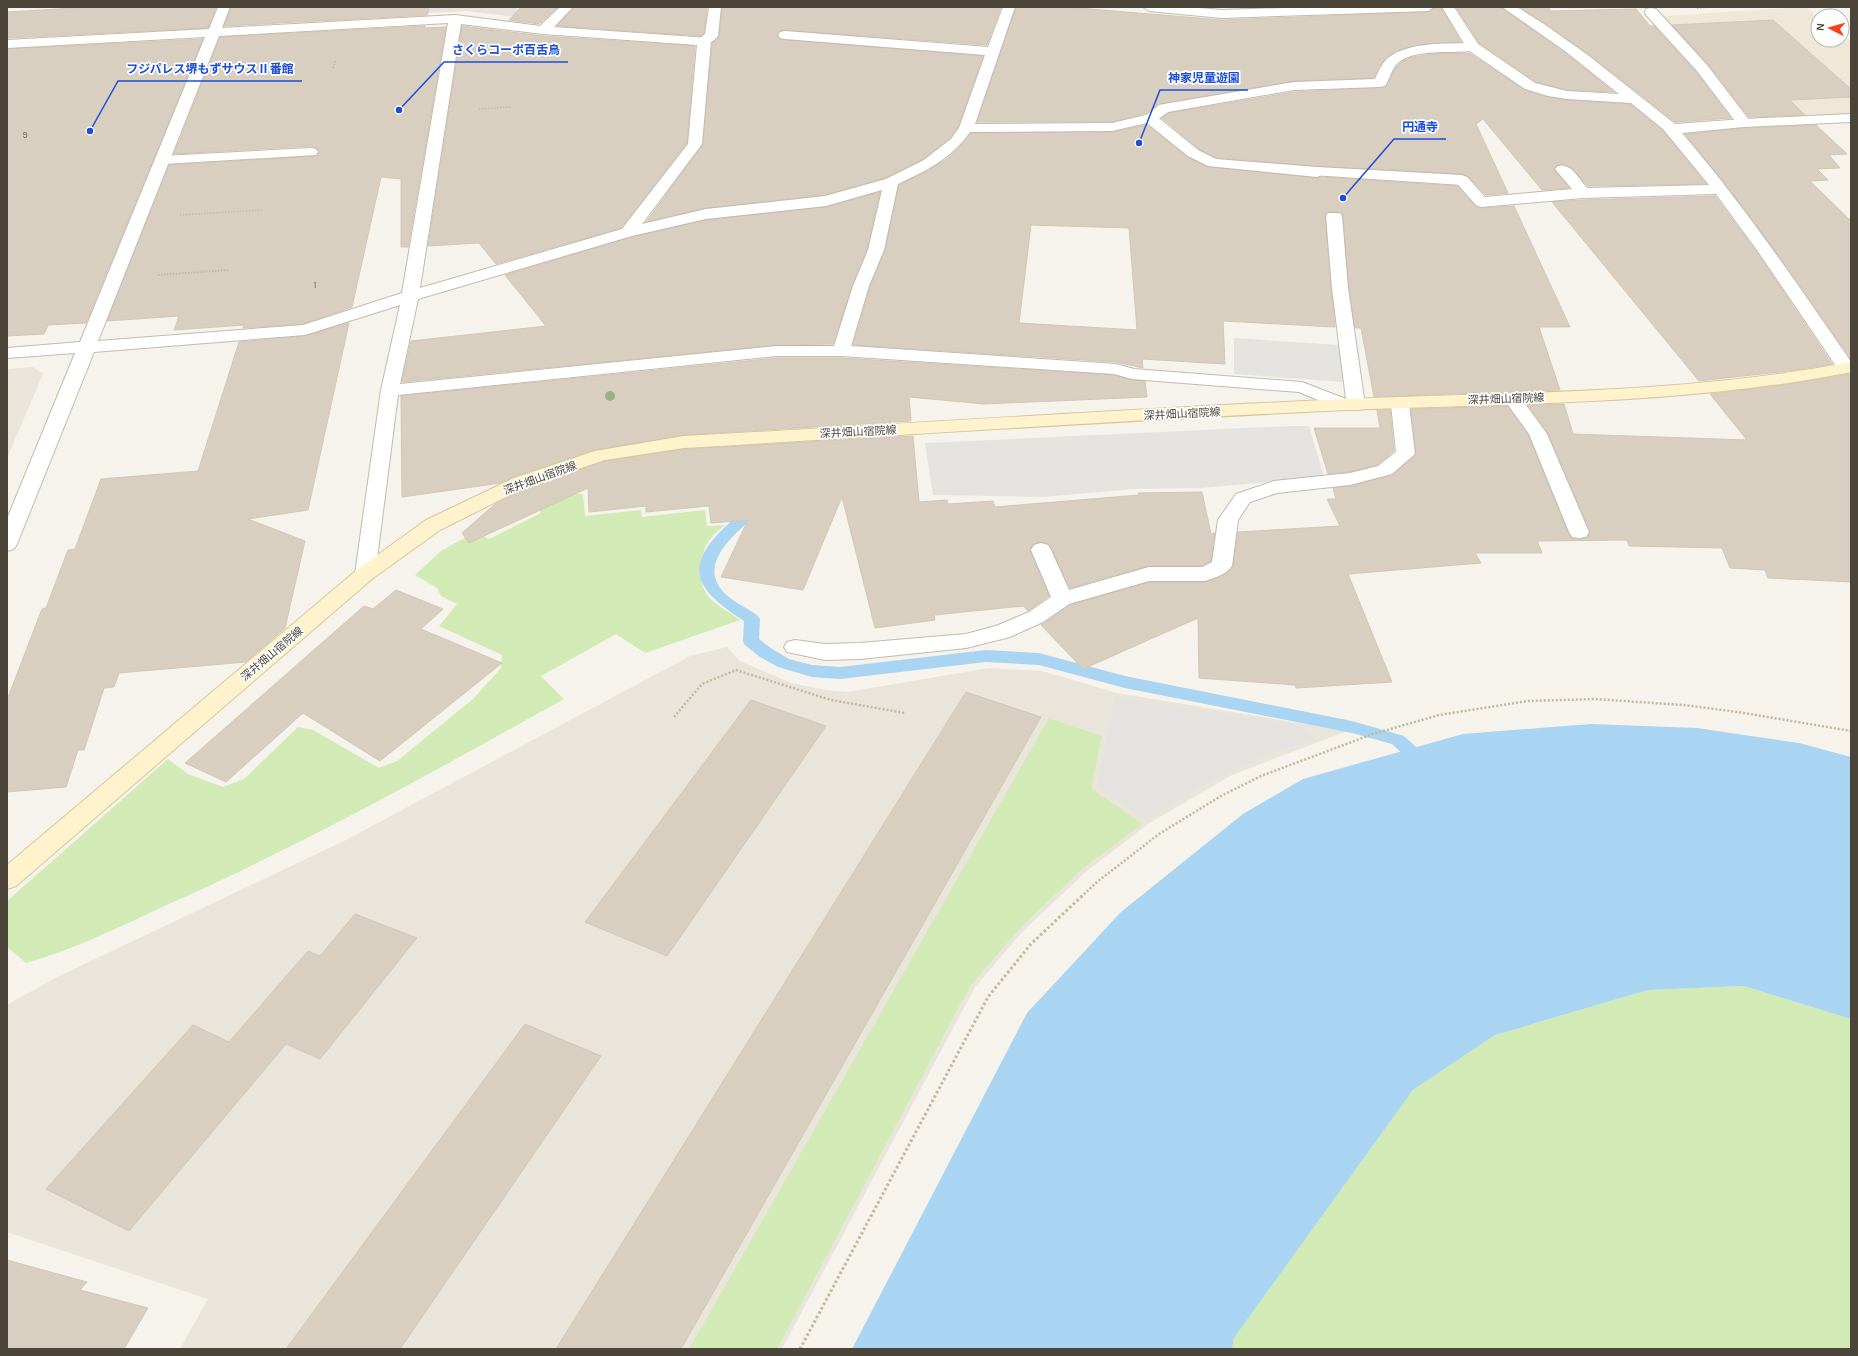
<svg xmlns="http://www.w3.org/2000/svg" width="1858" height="1356" font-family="Karla,'Noto Sans JP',sans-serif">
	<rect width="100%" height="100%" fill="#f6f3ec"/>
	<g fill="#eae5da">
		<polygon points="33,367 43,374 7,458 7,369"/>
		<polygon points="727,647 740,661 791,683 826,690 847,692 989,668 1042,671 1117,693 1347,731 1232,775 1148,824 1087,871 1024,930 975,987 782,1349 180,1349 208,1299 7,1232 7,1005 55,978 346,840 690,656"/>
	</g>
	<polygon fill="#efe8d6" points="1805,7 1818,16 1818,40 1842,40 1842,34 1851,41 1851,114 1761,118 1744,113 1663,16"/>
	<g fill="#d2eab5">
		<path d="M 570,494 L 583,494 L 585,516 L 641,510 L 642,517 L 705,510 L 707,526 L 725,525 C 720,529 715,533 711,538 C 699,553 696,580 708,596 C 715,605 730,612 740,620 L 645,653 L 616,634 L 541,676 L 564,699 C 435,771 306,843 171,903 C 123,925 76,949 26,963 L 7,947 L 7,901 L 168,759 L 188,774 L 223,787 L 244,779 L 298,727 L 313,730 L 379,768 L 397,761 L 473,699 L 501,668 L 502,655 L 439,626 L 457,604 L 441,596 L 437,588 L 415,575 L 441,551 L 475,532 L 489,539 L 541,513 L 531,502 Z"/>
		<polygon points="1049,718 1102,736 1091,788 1142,824 1082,869 1020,928 970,986 777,1349 689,1349"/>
		<polygon points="1744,986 1851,1019 1851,1349 1232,1349 1234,1338 1413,1090 1495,1035 1648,990"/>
	</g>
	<g fill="#e5e3e0">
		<polygon points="238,7 517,7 516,17 465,11 231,24"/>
		<polygon points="1234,338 1339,345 1343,382 1234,374"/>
		<polygon points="1290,426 1309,426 1324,477 1201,488 1134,489 1043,497 933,495 925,443"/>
		<polygon points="1115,696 1300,725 1315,740 1270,754 1227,773 1187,795 1147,821 1097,786"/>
	</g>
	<polygon fill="#a9d4f2" points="1591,724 1697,728 1799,743 1851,757 1851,1019 1744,986 1648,990 1495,1035 1413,1090 1234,1338 1232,1349 852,1349 1027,1013 1121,912 1243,814 1303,779 1463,734"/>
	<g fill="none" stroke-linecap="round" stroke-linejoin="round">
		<path fill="#a9d4f2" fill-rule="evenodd" d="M 758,502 L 763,504 L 765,507 L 763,510 C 743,527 699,558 720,588 C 729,600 745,607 757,615 L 760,619 L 759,639 L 772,649 L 789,659 L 812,665 L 840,667 L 986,650 L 1039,653 L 1125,676 L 1352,721 L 1404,736 L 1426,756 L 1428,760 L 1426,764 L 1420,766 L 1414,764 L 1392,744 L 1352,733 L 1125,688 L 1039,665 L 986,662 L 840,679 L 812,677 L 778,667 L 760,657 L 745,645 L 743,641 L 744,621 C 700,592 679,570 726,526 C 735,518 746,506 758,502 Z"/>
	</g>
	<g fill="#d8cfc1" stroke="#d3c7b4" fill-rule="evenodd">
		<polygon points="92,7 216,7 208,28 7,38 7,12"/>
		<polygon points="231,7 429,7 427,15 224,26"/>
		<polygon points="521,7 558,7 539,24 509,20"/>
		<polygon points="574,7 707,7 704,33 701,36 557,26"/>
		<polygon points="722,7 1001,7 987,45 785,30 780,31 777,36 780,39 785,40 983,56 958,127 950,138 923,159 885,178 825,195 706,208 646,222 703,144 712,43 719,36"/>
		<polygon points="1016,7 1066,7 1222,20 1428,12 1435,7 1441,7 1461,42 1418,45 1396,51 1385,59 1374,78 1294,81 1159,104 1146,113 1112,122 977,122"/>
		<polygon points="1456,7 1501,7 1564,52 1614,92 1567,90 1536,82 1479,43"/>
		<polygon points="1520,7 1549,7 1550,11 1636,9 1650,26 1654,26 1696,72 1731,118 1675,122 1590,55"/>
		<polygon points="1773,20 1851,89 1851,97 1790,100 1805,115 1749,117 1708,64 1672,25"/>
		<polygon points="425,26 424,28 446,27 408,247 401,247 401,179 381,177 352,307 303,324 243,328 244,325 174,330 179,316 107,321 169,165 316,156 319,153 317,148 311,146 174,154 220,37"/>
		<polygon points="462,26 543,36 695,46 687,143 621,228 496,264 479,243 428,246"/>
		<polygon points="203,39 86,323 48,325 44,334 7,336 7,49"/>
		<polygon points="1469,53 1525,90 1548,97 1567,100 1630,104 1662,130 1706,184 1588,186 1572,168 1562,164 1557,165 1554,169 1569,188 1542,190 1483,119 1476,124 1508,193 1486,195 1468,176 1462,174 1317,166 1216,158 1199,149 1162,118 1169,113 1294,92 1385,87 1396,67 1403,61 1412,57 1434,54"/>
		<path d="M 1147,125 L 1187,157 L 1208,167 L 1317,178 L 1321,177 L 1457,186 L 1475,206 L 1480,208 L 1514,206 L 1570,327 L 1539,327 L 1560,390 L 1374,397 L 1361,328 L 1355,328 L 1349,288 L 1343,216 L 1340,212 L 1328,212 L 1325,216 L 1335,327 L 1223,321 L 1225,364 L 1142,359 L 1143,368 L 1116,362 L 853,345 L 870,287 L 885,250 L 899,185 L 929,170 L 948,158 L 971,133 L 1112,132 ZM 1031,225 L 1129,228 L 1137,330 L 1019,323 Z"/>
		<polygon points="1816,125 1847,154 1829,155 1840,168 1817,169 1828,180 1810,181 1851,221 1851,359 1750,216 1685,134 1744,128"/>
		<polygon points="880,192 867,250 852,286 833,344 776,345 402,382 411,341 546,326 505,275 632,237 706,220 826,207"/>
		<polygon points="1715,196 1756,251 1832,364 1788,371 1699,381 1552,202 1583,200"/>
		<polygon points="349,323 308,510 248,519 305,541 285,628 246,662 119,673 114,687 104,688 84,750 78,750 66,787 7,792 7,700 42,609 46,608 68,550 75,549 101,479 198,471 239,342 305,336"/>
		<polygon points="776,358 841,358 1114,375 1132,380 1145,381 1147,397 984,404 909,397 911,421 684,435 595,450 514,477 501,483 402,497 401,396"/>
		<polygon points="1851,374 1851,582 1768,578 1765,570 1730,568 1722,548 1629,546 1627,540 1537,541 1542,553 1475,553 1481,563 1348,574 1392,682 1296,688 1295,685 1199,678 1198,618 1083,669 1041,625 1070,605 1149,582 1205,582 1221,577 1233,566 1238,532 1340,526 1327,499 1336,499 1333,488 1350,486 1392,475 1416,455 1411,409 1507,406 1528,435 1568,533 1572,538 1579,539 1587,538 1590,531 1548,433 1528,405 1564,404 1573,434 1747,440 1710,394 1789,384"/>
		<polygon points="1377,410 1390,410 1394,451 1377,465 1350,472 1328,474 1314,428 1380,428"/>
		<polygon points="913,436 919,502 947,500 948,504 993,501 995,507 1139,495 1138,493 1202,492 1211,534 1215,533 1211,561 1202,566 1149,566 1070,588 1049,544 1041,542 1033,544 1030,551 1049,596 1028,611 1023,606 934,615 935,620 875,628 842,497 803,590 721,577 748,520 711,523 709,506 646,512 646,506 589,512 588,488 469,543 462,533 495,504 529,487 605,461 684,449"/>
		<polygon points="396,590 443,609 421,629 502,663 380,761 303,713 226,782 185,763 364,606 373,609"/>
		<polygon points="966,692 1041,717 681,1349 556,1349"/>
		<polygon points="751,700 826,726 667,956 585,922"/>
		<polygon points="355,914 417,938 320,1059 286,1044 129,1231 46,1189 193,1025 229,1042 308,951 320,956"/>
		<polygon points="525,1024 601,1056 400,1349 286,1349"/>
		<polygon points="7,1260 87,1282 80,1290 148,1308 124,1349 7,1349"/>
	</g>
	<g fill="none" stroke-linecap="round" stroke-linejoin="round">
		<g stroke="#c2bbae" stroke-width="2">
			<g id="lane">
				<path d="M 709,7 L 721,7 L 718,36 C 713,42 707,46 699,44 L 697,41 L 705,34 Z"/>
				<polygon points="1651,8 1656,9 1707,65 1749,120 1751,123 1749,126 1739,126 1697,71 1646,15 1645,12 1646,9"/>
				<path d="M 1473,43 L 1478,44 L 1480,47 L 1478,50 C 1456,55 1411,46 1395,66 C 1391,72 1389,80 1385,86 L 1380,87 L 1294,90 L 1168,112 C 1161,117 1155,123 1145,121 L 1143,118 L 1159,105 L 1164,104 L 1294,82 L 1375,79 C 1378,72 1382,63 1388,58 C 1410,41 1447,44 1473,43 Z"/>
				<polygon points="311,148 316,149 318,152 316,155 163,164 158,163 156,160 158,157 163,156"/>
				<polygon points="1317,167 1462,175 1467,177 1470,180 1467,183 1462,185 1312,175 1309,172 1312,169"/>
			</g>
		</g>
		<g stroke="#c2bbae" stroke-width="2">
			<g id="street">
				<path d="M 218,7 L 230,7 L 222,28 L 455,15 L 540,26 L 560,7 L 573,7 L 554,27 L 709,38 L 711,41 L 702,144 L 642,224 L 706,209 L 825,196 L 886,179 L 924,160 L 951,139 L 959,128 L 985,55 L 785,39 L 780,38 L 778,35 L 780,32 L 785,31 L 988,47 L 1003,7 L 1015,7 L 975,124 L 1112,123 L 1150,114 L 1155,115 L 1198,150 L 1216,159 L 1317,167 L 1322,169 L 1325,172 L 1322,175 L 1317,177 L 1208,166 L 1188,156 L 1147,123 L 1112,131 L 970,132 C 952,158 926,171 898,184 L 884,250 L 869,286 L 851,346 L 1116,364 L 1134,369 L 1302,382 L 1346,399 L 1332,288 L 1326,216 L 1328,213 L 1340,213 L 1342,216 L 1348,288 L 1365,405 L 1362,409 L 1356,410 L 1339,409 L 1299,392 L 1132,379 L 1114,374 L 841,356 L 776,356 L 398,395 L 375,574 L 372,579 L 365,581 L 358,579 L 355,574 L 381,390 L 400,305 L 305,335 L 94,352 L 17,544 L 14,549 L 7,551 L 7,519 L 75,353 L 7,358 L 7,348 L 80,342 L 205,37 L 7,48 L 7,40 L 209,29 ZM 448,23 L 402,293 L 303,325 L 98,341 L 219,36 ZM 461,24 L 543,34 L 697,45 L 688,144 L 622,229 L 420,288 ZM 882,190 L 868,250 L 853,286 L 834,346 L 776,346 L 400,384 L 418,299 L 632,236 L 706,219 L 826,206 Z"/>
				<polygon points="1143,7 1189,7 1222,10 1314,7 1434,7 1428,11 1222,18 1149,11"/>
				<path d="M 1442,7 L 1454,7 L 1478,44 L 1535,83 L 1567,91 L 1619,94 L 1565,51 L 1502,7 L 1517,7 L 1544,24 L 1589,56 L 1675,124 L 1744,119 L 1851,114 L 1851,122 L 1744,127 L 1682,133 C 1744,205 1797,284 1851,362 L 1851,372 L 1840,372 L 1757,250 L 1716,194 L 1583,198 L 1481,207 L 1476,205 L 1454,180 L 1457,177 L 1467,177 L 1485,197 L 1572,189 L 1555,169 L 1558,166 C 1571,162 1579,179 1587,188 L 1709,185 L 1663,129 L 1631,103 L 1567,99 L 1548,96 L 1525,89 L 1468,50 Z"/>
				<polygon points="1512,393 1518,394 1547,434 1589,532 1586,537 1579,538 1572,537 1569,532 1529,434 1503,398 1506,394"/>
				<path d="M 1400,399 L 1406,400 L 1409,404 L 1415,454 L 1392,474 L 1350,485 L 1277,493 L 1250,502 L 1238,520 L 1232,566 C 1227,574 1214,578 1205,581 L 1149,581 L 1069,604 L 1043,622 L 1010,637 L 966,648 L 860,659 L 825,660 L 787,652 L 784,647 L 787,642 L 795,640 L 825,644 L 860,643 L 966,634 L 996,626 L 1029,612 L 1051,597 L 1031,550 L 1034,545 L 1041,543 L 1048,545 L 1051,550 L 1069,590 L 1149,567 L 1202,567 L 1212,562 L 1218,520 L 1236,494 L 1274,481 L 1350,473 L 1378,466 L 1396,452 L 1391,404 L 1394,400 Z"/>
			</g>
		</g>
		<g stroke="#d6c79b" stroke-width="2">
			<path id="secondary" d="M 1851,362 L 1851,372 C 1686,405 1515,403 1347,410 C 1126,420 905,435 684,448 L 605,460 L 528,486 L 440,530 L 372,579 L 16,886 L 7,889 L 7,865 L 358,569 L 426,520 L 514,478 L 595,451 L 684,436 C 905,424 1126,409 1347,399 C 1515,392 1685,394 1851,362 Z"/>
		</g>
		<g stroke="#c4b79f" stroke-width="1.5" stroke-dasharray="1.5 1.5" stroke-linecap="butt">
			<polyline points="1697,8 1713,7"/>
			<polyline points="333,68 336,60"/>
			<polyline points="479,109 511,107"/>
			<polyline points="180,215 262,210"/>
		</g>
		<polyline stroke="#c4b79f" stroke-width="2" stroke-dasharray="1.5 1.5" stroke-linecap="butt" points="158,275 229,270"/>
		<g stroke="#c4b79f" stroke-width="2.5" stroke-dasharray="2 2" stroke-linecap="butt">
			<polyline points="674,717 702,684 736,670 831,700 905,713"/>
			<polyline points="1081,897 1097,882 1159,834 1221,796 1261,776 1373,734 1439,715 1528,701 1595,699 1683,705 1738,712 1851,731"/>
		</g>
		<polyline stroke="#c4b79f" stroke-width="3" stroke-dasharray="2.5 2.5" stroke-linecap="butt" points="800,1349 988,997 1031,944 1082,896"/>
		<use href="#lane" fill="#fff" fill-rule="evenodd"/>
		<use href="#street" fill="#fff" fill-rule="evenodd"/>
		<use href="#secondary" fill="#fff3cd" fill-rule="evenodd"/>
	</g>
	<circle fill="#97b381" cx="610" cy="396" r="5"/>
	<g text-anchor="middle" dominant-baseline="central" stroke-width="3.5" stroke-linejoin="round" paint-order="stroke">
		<g font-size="9" fill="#6e675b">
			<text x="25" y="135">9</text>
			<text x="315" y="285">1</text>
		</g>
		<g font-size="11" fill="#4b4439" stroke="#fff">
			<text transform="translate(1506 399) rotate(-2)">深井畑山宿院線</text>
			<text transform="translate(1182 414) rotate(-3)">深井畑山宿院線</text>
			<text transform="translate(858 432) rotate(-3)">深井畑山宿院線</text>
			<text transform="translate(540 478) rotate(-20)">深井畑山宿院線</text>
			<text transform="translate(272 654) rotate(-40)">深井畑山宿院線</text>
		</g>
	</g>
	<path fill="none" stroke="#1d4ed8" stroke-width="1.5" d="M399 110L444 62H568M90 131L118 81H302M1139 143L1160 90H1248M1343 198L1394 139H1446"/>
	<g fill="#1d4ed8" stroke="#fff" stroke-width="1.5">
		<circle cx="399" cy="110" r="4"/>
		<circle cx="90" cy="131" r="4"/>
		<circle cx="1139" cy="143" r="4"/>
		<circle cx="1343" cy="198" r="4"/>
	</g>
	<g font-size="12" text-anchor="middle" font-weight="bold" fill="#1d4ed8" stroke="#fff" stroke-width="3.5" stroke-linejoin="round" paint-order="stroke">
		<text x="506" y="54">さくらコーポ百舌鳥</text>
		<text x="210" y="73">フジパレス堺もずサウスⅡ番館</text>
		<text x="1204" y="82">神家児童遊園</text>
		<text x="1420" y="131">円通寺</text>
	</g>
	<rect width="1858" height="1356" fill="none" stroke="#4b4439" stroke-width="16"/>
	<g transform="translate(1830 28) rotate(276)"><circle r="19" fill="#ffffff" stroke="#b7b4b0"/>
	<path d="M0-3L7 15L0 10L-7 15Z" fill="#fc3f1d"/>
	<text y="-6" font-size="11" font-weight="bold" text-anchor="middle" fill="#4b4439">N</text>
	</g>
</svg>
